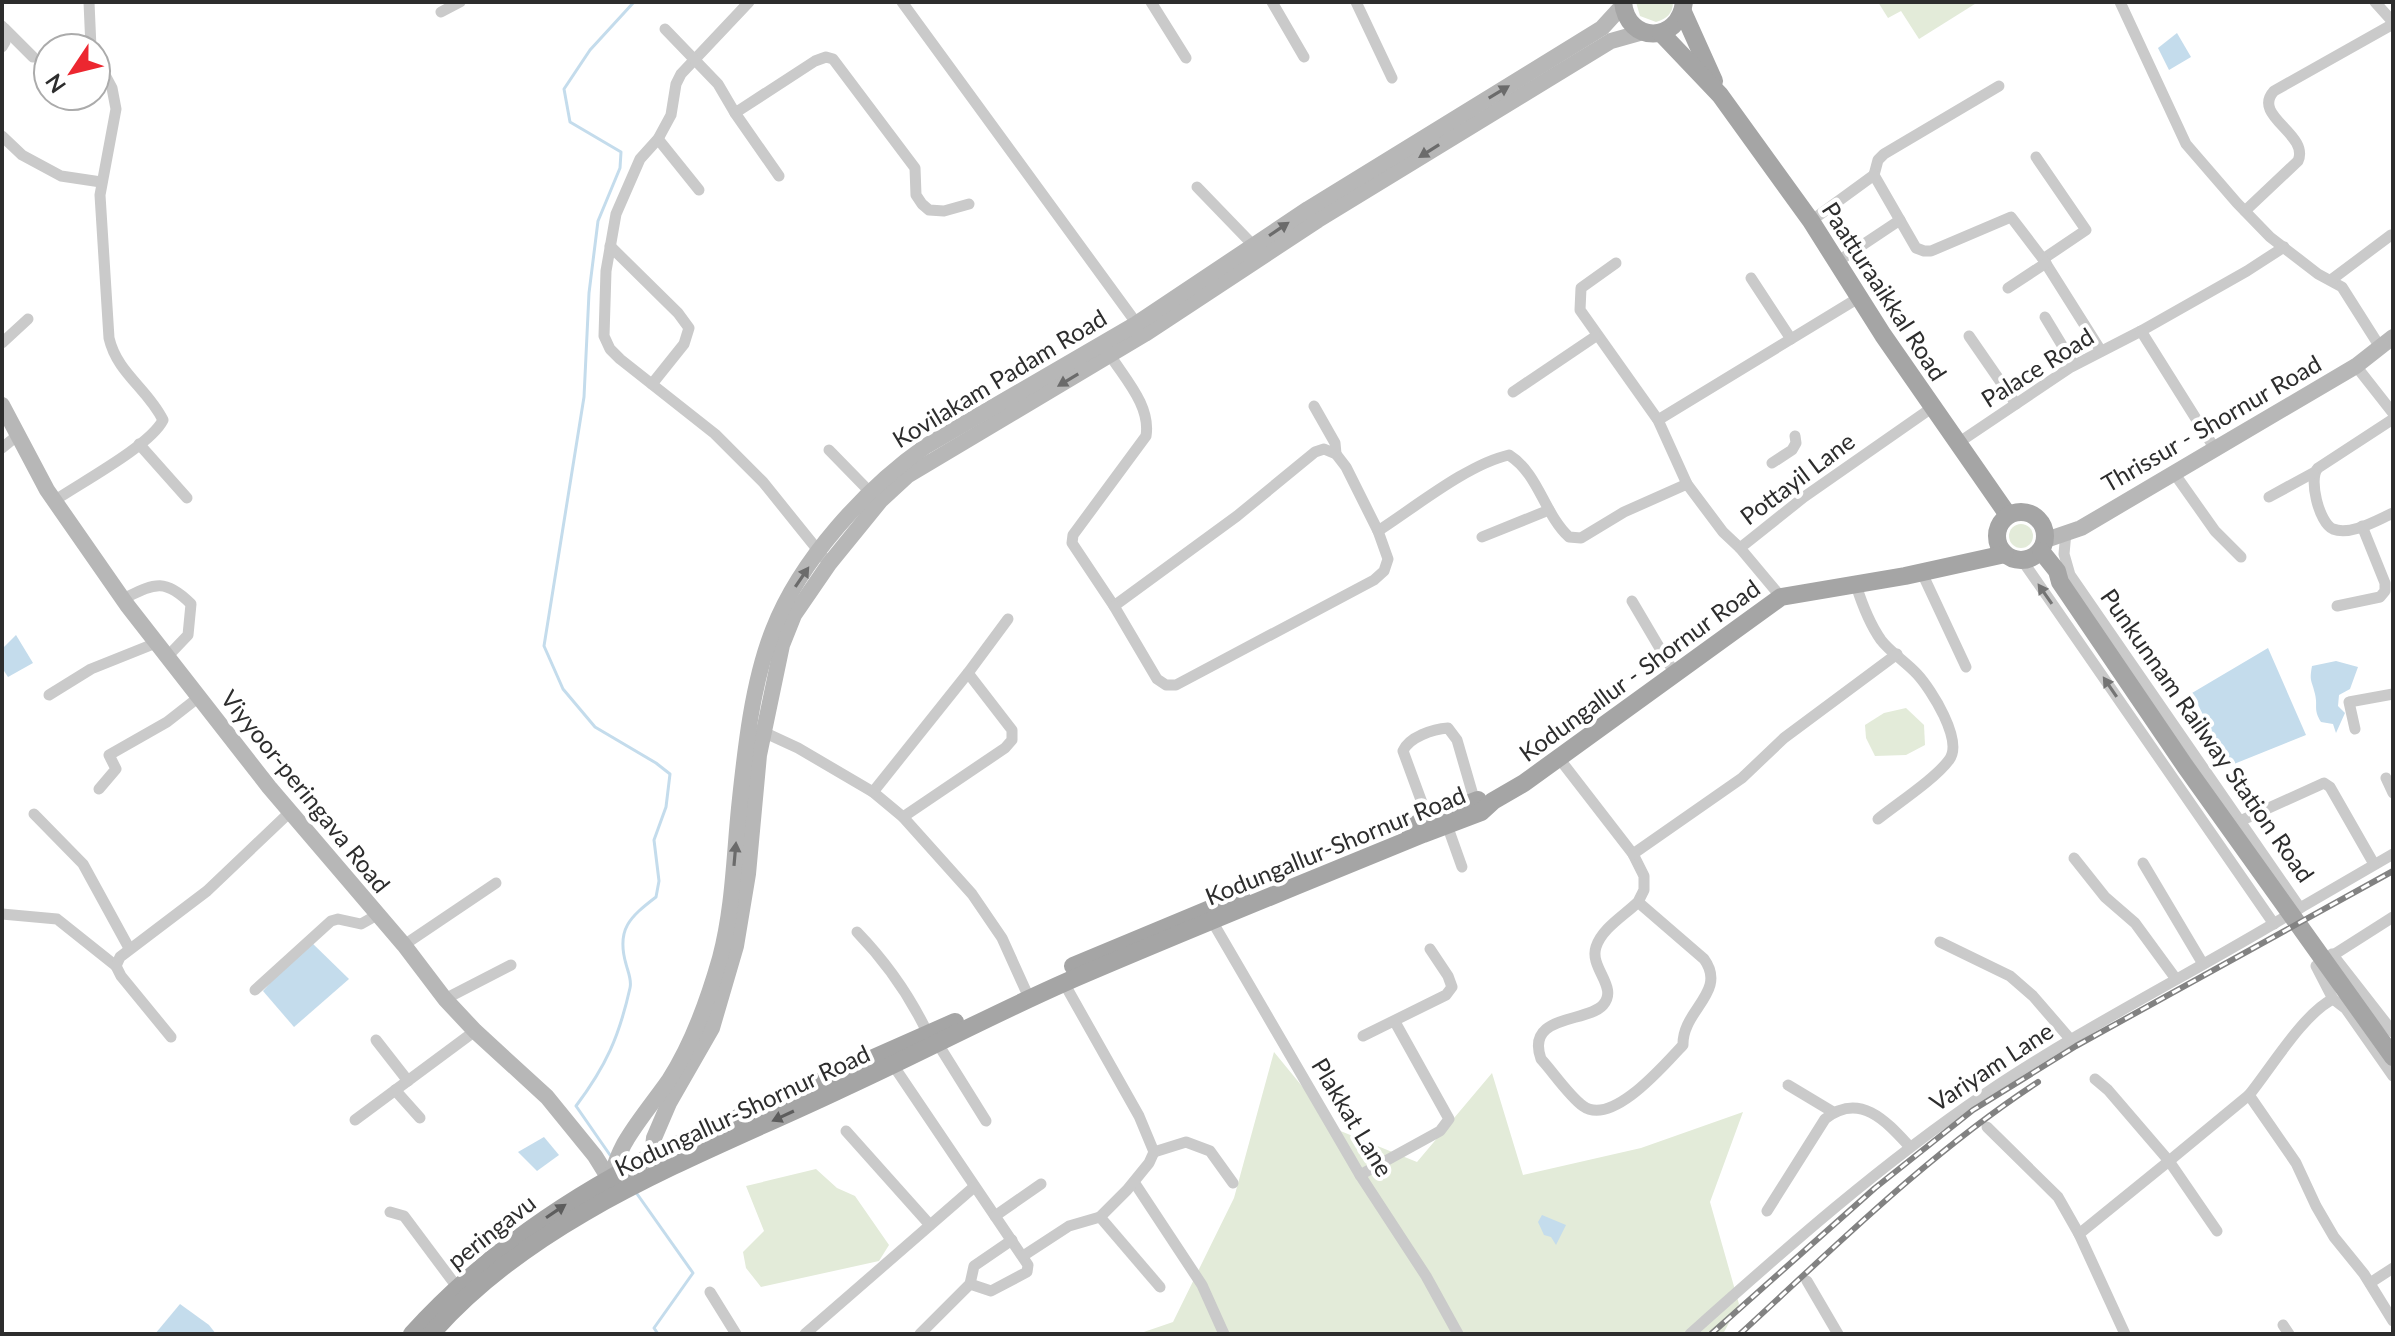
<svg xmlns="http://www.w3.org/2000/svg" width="2395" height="1336" font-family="Lato,sans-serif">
	<rect width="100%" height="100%" fill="#fff"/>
	<g fill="#e3ebd9">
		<path d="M 1636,2 L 1673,2 C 1673,14 1666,19 1656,22 L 1640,16 Z"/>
		<polygon points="1878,2 1978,2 1919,39 1901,11 1888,18"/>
		<circle cx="2021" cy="536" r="12"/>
		<polygon points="1906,708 1924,725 1925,745 1906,755 1875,756 1866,738 1865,725 1884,713"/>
		<polygon points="1274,1052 1338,1130 1417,1162 1492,1073 1523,1175 1641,1148 1743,1112 1710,1202 1739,1304 1723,1334 1138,1334 1173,1322 1234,1198"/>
		<polygon points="816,1169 837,1188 855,1196 889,1245 879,1261 761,1287 746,1268 743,1252 764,1231 746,1186"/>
	</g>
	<g fill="#c4dcec">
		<polygon points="2177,33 2191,57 2169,70 2158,48"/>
		<polygon points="16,635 33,663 8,677 2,668 2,649"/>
		<polygon points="2268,648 2306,735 2229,766 2192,693"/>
		<path d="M 2336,661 L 2358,667 L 2350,689 L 2339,695 L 2338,706 L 2345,713 L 2336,733 L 2333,724 L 2321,722 C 2313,709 2318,707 2315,694 C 2312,680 2309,682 2312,666 Z"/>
		<polygon points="309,940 349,979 294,1027 263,991"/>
		<polygon points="544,1137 559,1155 537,1171 518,1152"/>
		<polygon points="1542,1215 1566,1225 1556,1245 1551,1237 1544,1235 1538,1222"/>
		<polygon points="180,1304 209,1325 216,1334 155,1334"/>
	</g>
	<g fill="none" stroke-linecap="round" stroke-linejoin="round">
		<g stroke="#c4dcec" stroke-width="3">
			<path d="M 610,1155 L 576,1106 C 606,1066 619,1037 630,988 C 632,980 628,972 626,964 C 616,929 630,917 656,897 L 659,881 L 654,840 L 666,807 L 670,774 L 656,763 L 595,727 L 563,689 L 544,646 L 584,397 L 589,293 L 598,221 L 620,168 L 621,152 L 570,122 L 564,89 L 590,50 L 634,2"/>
			<polyline points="635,1191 693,1273 654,1328 658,1334"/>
		</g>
		<g stroke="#cacaca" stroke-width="11">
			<polyline points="89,2 91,48"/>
			<polyline points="749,2 681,74 676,84 671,115 658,139 640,159 616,214 606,271 604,336 610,349 620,359 715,434 763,482 829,564"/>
			<polyline points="902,2 1140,328"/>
			<polyline points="1151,2 1186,58"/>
			<polyline points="1272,2 1304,57"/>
			<polyline points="1356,2 1392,78"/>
			<polyline points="2120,2 2186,144 2237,203 2270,237 2318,274 2342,287 2380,347"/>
			<polyline points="2375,2 2393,22"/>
			<polyline points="441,12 460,2"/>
			<polyline points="4,28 33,57"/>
			<polyline points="665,29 718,84 735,113 815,61 826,57 833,59 915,168 916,195 922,204 929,210 944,211 969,204"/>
			<polyline points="2,47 5,42 2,26"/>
			<polyline points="735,113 779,176"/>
			<polyline points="2,136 22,155 61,176 101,182"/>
			<polyline points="658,139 699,190"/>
			<polyline points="2036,157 2086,230 2043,259"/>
			<polyline points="1874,175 1878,160 1884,154 1999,86"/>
			<polyline points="1197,187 1254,246"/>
			<path d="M 2245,211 L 2298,161 C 2310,134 2251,116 2274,91 L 2393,24"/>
			<polyline points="1811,221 1874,175 1916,248 1924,251 1931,251 2011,217 2043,259 2101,351"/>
			<polyline points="610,246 678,313 689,328 684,344 652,384"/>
			<polyline points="1837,262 1900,220"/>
			<polyline points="1616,263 1581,288 1580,310 1658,420 1687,484"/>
			<polyline points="1751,278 1791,339"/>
			<polyline points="2331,280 2391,235"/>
			<polyline points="2008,288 2046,263"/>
			<polyline points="2045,317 2074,365"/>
			<polyline points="1969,336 2016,404"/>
			<polyline points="2,343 28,319"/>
			<path d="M 1110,355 C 1125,379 1151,406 1146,436 L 1073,535 L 1072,543 L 1114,606 L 1237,516 L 1315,452 L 1324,449 L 1336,454 L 1346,467 L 1378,531 C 1414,508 1468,464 1509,455 C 1539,474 1544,514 1569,537 L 1581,538 L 1624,512 L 1687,484 L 1723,532 L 1740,548"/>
			<polyline points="2356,366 2393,413"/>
			<polyline points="1513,392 1596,336"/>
			<polyline points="1314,406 1335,443 1336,454"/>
			<path d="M 2393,419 L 2318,468 C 2308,478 2319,523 2333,529 C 2351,536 2377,520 2393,513"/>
			<polyline points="1658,420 1860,297"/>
			<polyline points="1958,443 2071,367 2141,331"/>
			<polyline points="139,444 187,498"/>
			<polyline points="2,448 18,435"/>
			<polyline points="2215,449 2141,331 2247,271 2284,247"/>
			<polyline points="829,450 870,492"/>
			<polyline points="1772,463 1792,450 1796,443 1795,436"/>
			<polyline points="2174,473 2215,531 2241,557"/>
			<polyline points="2269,497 2313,473"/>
			<path d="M 54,501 C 80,483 150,446 163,420 C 148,389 117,373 109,338 L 100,195 L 116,109 L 112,88 L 96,58"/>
			<polyline points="2066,532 2064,554 2070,575 2300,908 2393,854"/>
			<polyline points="1482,537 1549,510"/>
			<polyline points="2022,560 2274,924"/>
			<polyline points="1922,573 1966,667"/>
			<path d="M 1856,585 C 1862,604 1869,623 1881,640 C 1890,652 1906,662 1917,674 C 1931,689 1964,741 1949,760 C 1935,779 1898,803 1878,819"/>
			<polyline points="1781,597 1740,548 1804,497 1933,407"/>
			<path d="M 123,599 C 154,584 164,577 191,604 L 188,635 L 167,657"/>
			<polyline points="1632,601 1675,674"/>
			<polyline points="1114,606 1157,679 1166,685 1176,685 1374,580 1384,571 1388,559 1378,531"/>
			<polyline points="2337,606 2380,597 2385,591 2385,583 2362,526"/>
			<polyline points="968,673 1008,619"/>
			<polyline points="49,695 91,669 156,643"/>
			<polyline points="2355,729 2349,702 2393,694"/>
			<polyline points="759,730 798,748 873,792 903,817 972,894 1002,938 1030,1000"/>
			<path d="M 1558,757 L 1633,854 L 1644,876 L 1644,890 L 1638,902 L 1704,959 C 1728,992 1682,1010 1683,1045 C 1664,1065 1612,1127 1583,1106 C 1569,1096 1553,1072 1541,1059 C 1525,1014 1587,1023 1603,1005 C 1619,987 1589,968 1596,947 C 1602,928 1625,915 1638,902"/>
			<polyline points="2386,778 2393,793"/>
			<polyline points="99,789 116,769 109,755 167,722 199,697"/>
			<polyline points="873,792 968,673 1012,730 1012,740 1005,748 903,817"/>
			<polyline points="34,814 83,864 129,948"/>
			<path d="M 1428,819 L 1403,751 C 1409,737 1433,729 1448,728 L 1457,740 L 1475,802"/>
			<polyline points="2240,821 2324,783 2330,787 2374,864"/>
			<polyline points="1447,825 1462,867"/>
			<polyline points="1633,854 1742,778 1784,738 1897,654"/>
			<polyline points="2074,858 2105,897 2135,923 2176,979"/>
			<polyline points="2143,863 2203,964"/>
			<polyline points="2,914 57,919 116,966"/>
			<polyline points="2393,917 2316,966 2333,999 2346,1009 2393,1076"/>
			<polyline points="1212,921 1360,1175 1426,1276 1458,1334"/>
			<path d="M 857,932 C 886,962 910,996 928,1034"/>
			<polyline points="1940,942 2010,976 2033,996 2071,1040"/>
			<polyline points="404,945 496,883"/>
			<polyline points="2332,954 2393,1032"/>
			<polyline points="255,990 331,921 338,919 361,924 377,915"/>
			<polyline points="445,999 511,965"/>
			<path d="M 2333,999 C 2303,1014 2271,1068 2249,1095 L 2296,1163 L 2316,1206 L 2334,1237 L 2364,1274 L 2393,1321"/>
			<polyline points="1363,1036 1446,995 1452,987 1448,976 1430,949"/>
			<polyline points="171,1037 121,976 116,966 120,957 207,891 290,812"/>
			<polyline points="376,1040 408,1081"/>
			<polyline points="938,1044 986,1121"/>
			<polyline points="893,1065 1028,1265 1027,1272 991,1291 970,1284"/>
			<polyline points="2095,1079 2108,1090 2169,1161 2249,1095"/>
			<polyline points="1788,1085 1833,1112"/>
			<polyline points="395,1090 420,1118"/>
			<polyline points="355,1120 475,1031"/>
			<polyline points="1987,1127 2058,1197 2079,1234"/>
			<polyline points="846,1131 930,1225"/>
			<polyline points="1154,1152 1186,1142 1210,1151 1233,1183"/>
			<polyline points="1360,1175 1440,1131 1449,1119 1395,1022"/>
			<polyline points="1134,1182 1202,1285 1224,1334"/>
			<path d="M 1767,1211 L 1825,1119 C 1860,1091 1887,1122 1910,1147"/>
			<polyline points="390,1212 404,1216 457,1287"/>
			<polyline points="995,1216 1041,1184"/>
			<polyline points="1100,1217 1160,1287"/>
			<polyline points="1023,1256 1069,1226 1100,1217 1127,1190 1149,1163 1154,1152 1139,1116 1064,983"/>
			<polyline points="1807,1281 1838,1334"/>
			<polyline points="2370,1283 2393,1268"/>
			<polyline points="710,1292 736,1334"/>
			<polyline points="2283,1325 2289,1334"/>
			<polyline points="805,1334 974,1187"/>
			<polyline points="920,1334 970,1284 974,1266 1012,1240"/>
			<path d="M 1690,1334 C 1785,1249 1881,1164 1986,1093 C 2087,1025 2197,971 2300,908"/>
			<polyline points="2125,1334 2079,1234 2169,1161 2217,1231"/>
		</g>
		<g stroke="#b7b7b7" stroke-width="16">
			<polyline points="2,405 47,490 127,605 269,787 404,945 445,999 475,1031 547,1097 595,1156 613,1185"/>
			<polyline points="2046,540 2081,528 2215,449 2356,366 2393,337"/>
			<polyline points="658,1163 653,1147 654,1138 669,1103 712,1028 736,946 748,874 759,755 782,645 794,615 829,564 881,500 907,476 1145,334 1318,220 1611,41 1643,32"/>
			<path d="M 610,1178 C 615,1165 619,1151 627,1139 C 639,1119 655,1100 669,1080 C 693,1043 708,1000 720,958 C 733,909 734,858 739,808 C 745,751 752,683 773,630 C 800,560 866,488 926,446 L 1136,324 L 1308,209 L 1602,28 L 1623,5"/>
		</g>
		<g stroke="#a5a5a5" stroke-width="18">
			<path d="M 1623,2 C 1627,44 1679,44 1684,2"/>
			<polyline points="1683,12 1714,81"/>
			<polyline points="1661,33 1720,95 1811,221 1883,335 2008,515"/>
			<circle cx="2021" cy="536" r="24"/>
			<polyline points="2041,551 2057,571 2060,582 2185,766 2393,1057"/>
			<polyline points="1409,827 1478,800"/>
			<polyline points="1073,966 1241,896"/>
			<path d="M 412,1334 C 481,1258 563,1201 654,1155 L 955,1022"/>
			<path d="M 431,1334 C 536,1214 697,1157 837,1091 C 914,1056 989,1016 1066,982 C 1184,931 1304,883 1423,834 L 1481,812 L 1493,801 L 1524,783 L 1781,597 L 1905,576 L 2005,554"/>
		</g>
		<g stroke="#828282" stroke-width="6">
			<g id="rail">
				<polyline points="1711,1334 1875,1188 1973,1110 2076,1046 2393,871"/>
				<path d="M 1740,1334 C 1836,1246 1928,1154 2038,1082"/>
			</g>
		</g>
		<use href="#rail" stroke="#fff" stroke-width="3" stroke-dasharray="9" stroke-linecap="butt"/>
	</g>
	<defs><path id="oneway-solid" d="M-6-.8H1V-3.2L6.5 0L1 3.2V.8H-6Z" transform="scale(2)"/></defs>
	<g fill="#6b6b6b">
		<use href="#oneway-solid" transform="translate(1499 92) rotate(-31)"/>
		<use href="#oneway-solid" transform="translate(1429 151) rotate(148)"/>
		<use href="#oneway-solid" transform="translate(1279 229) rotate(-34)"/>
		<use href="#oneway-solid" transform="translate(1068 380) rotate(149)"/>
		<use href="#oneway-solid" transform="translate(802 577) rotate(-56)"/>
		<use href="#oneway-solid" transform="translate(735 854) rotate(-85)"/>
	</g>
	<g fill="#747474">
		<use href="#oneway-solid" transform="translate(2045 594) rotate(-125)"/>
		<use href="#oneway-solid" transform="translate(2110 687) rotate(-124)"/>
	</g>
	<g fill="#5d5d5d">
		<use href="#oneway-solid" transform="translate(783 1116) rotate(155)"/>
		<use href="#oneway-solid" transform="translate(556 1211) rotate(-34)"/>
	</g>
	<g text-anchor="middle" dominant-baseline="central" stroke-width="8" stroke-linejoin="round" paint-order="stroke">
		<g font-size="24" fill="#2d2d2d" stroke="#fff">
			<text transform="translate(1885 291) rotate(57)">Paatturaaikkal Road</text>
			<text transform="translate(2037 367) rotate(-32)">Palace Road</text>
			<text transform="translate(999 378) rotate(-31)">Kovilakam Padam Road</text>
			<text transform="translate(2211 423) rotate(-30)">Thrissur - Shornur Road</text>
			<text transform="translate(1797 478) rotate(-37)">Pottayil Lane</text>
			<text transform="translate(1639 670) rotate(-36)">Kodungallur - Shornur Road</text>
			<text transform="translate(2208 735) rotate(55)">Punkunnam Railway Station Road</text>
			<text transform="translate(306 791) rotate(51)">Viyyoor-peringava Road</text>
			<text transform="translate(1335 845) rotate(-22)">Kodungallur-Shornur Road</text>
			<text transform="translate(1991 1066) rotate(-33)">Variyam Lane</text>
			<text transform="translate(742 1110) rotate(-25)">Kodungallur-Shornur Road</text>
			<text transform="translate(1353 1117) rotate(59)">Plakkat Lane</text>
			<text transform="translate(491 1231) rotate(-38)">peringavu</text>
		</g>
	</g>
	<rect width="2395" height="1336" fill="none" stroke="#2d2d2d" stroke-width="8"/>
	<g transform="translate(72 72) rotate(235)"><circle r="38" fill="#ffffff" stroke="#ababab" stroke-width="2"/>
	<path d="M0-6L14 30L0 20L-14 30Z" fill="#ec2730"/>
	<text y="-12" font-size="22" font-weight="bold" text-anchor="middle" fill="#2d2d2d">N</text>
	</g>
</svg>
